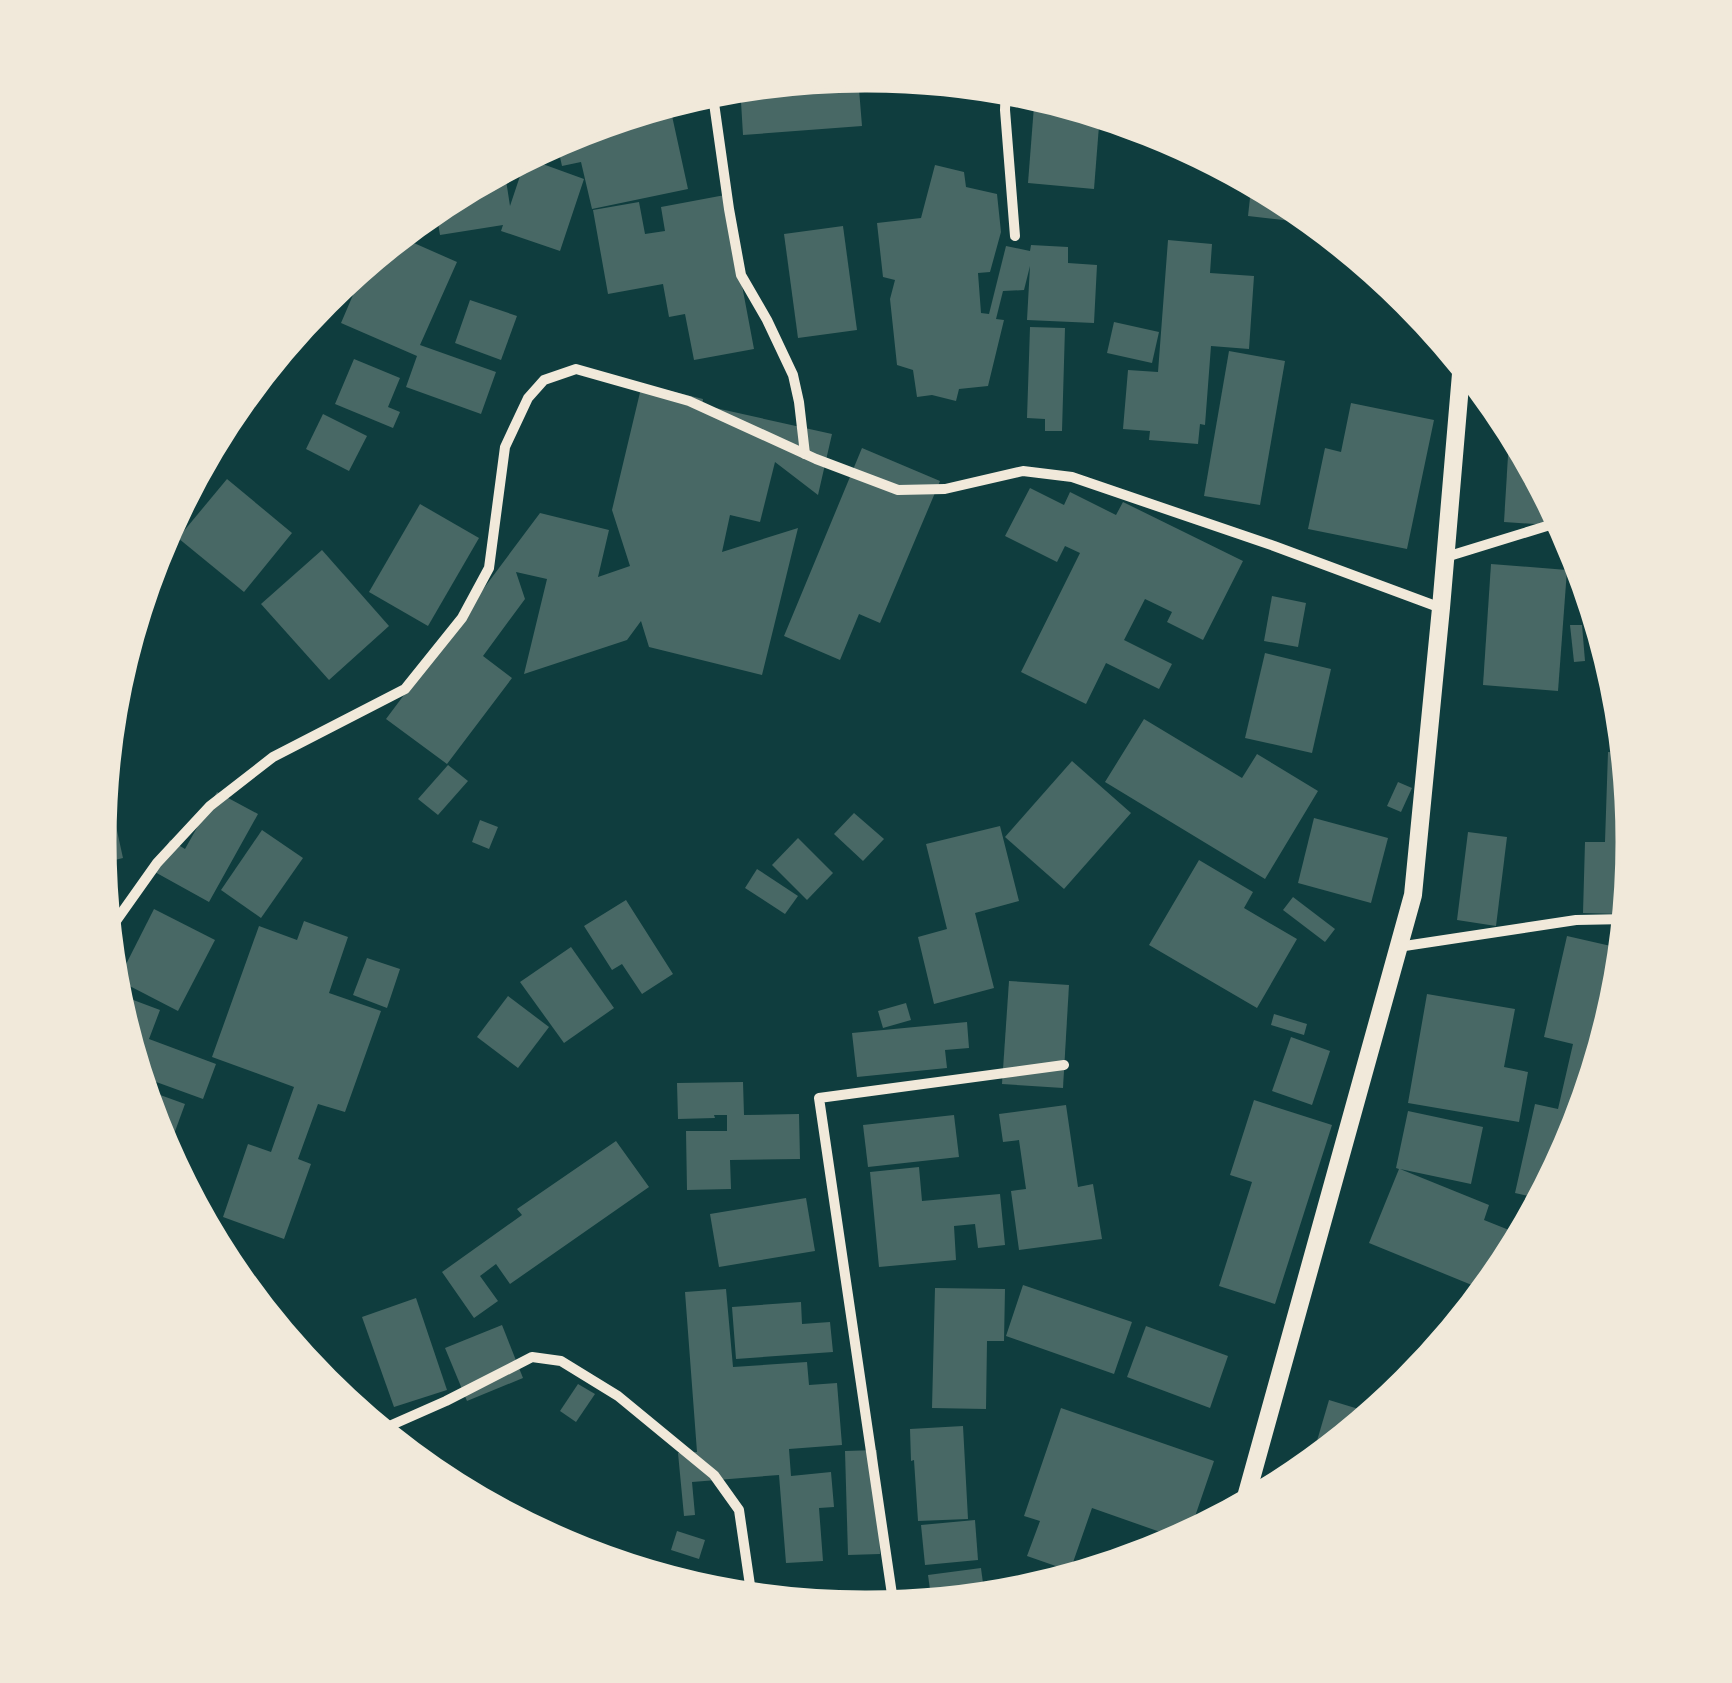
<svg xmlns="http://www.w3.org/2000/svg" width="1732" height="1683" font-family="'Fira Sans Condensed',sans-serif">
	<rect width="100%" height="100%" fill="#0f3d3e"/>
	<g fill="#486865">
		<polygon points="836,76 837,91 859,89 862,126 743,135 740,85"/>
		<polygon points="907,76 959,82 959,86 906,85"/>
		<polygon points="1035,93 1100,113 1094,189 1028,183"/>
		<polygon points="669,102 688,189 592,209 581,162 562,166 556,139 572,131"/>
		<polygon points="526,158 584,179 560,251 501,231 503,225 440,235 435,205 504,167 510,206"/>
		<polygon points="935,165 964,172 966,187 997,194 1001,232 990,272 978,273 981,313 989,314 1006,246 1030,251 1031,245 1068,247 1068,263 1097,265 1094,323 1027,320 1030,266 1024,290 1003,291 996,319 1004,320 988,386 959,389 956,401 932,395 917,397 913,370 897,365 890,299 895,280 883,277 877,223 921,218"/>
		<polygon points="1252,180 1294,202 1319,224 1248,216"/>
		<polygon points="725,195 754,349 694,360 685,314 669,317 663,284 608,294 593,210 639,202 645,234 665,231 661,207"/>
		<polygon points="843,226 857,330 798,338 784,234"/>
		<polygon points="398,236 457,262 420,345 496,372 481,414 406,387 417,356 341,323 368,260"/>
		<polygon points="1168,240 1212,244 1210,273 1254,276 1249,349 1211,346 1205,425 1200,424 1198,444 1149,440 1150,431 1123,429 1128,370 1158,372"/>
		<polygon points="470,300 517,316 501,360 455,343"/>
		<polygon points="1114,322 1159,332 1152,363 1107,353"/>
		<polygon points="1030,327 1065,328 1062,431 1045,431 1045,419 1027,418"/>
		<polygon points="1229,351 1285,361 1260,505 1204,496"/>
		<polygon points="354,359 400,378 388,407 400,412 393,428 335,404"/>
		<polygon points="642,384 703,399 702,405 832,434 818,495 775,462 760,522 730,515 722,552 798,528 762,675 649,647 641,621 627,640 524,674 547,579 516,572 525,599 483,656 512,678 447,764 386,719 540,513 609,530 598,577 630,566 612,510"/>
		<polygon points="1351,403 1434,420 1407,549 1308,529 1325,448 1341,452"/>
		<polygon points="323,414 367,436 349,471 306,449"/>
		<polygon points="1510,423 1565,526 1504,522"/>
		<polygon points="862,448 940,481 880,623 859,614 840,660 784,636"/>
		<polygon points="227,479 292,533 244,592 178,538"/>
		<polygon points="1030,488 1064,505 1070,492 1116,515 1123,502 1243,561 1203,640 1167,622 1172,612 1145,599 1124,640 1172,664 1159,689 1106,663 1086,704 1021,672 1080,553 1065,546 1057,562 1005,536"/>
		<polygon points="420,504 479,538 428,626 369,592"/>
		<polygon points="322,550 389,626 329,680 261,604"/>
		<polygon points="1491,564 1567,570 1558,691 1483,685"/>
		<polygon points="1272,596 1306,603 1298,647 1264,641"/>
		<polygon points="1570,625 1582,625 1585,661 1574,662"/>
		<polygon points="1265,653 1331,669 1312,753 1245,738"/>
		<polygon points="1144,719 1242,778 1257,754 1318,791 1265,879 1105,782"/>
		<polygon points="107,738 115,765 104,768"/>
		<polygon points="1608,752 1626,753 1635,842 1631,887 1620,887 1619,914 1583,913 1585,842 1605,842"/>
		<polygon points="1072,761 1131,813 1064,889 1005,837"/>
		<polygon points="448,765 468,781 438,815 418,799"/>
		<polygon points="1398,782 1412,788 1401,812 1387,806"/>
		<polygon points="217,792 258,814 209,902 153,871 170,840 185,849"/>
		<polygon points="854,813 884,839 863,861 834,834"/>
		<polygon points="114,817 123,858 99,864 97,841 99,821"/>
		<polygon points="1314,818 1388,838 1371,903 1298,883"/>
		<polygon points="480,820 498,827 489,849 472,842"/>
		<polygon points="1000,826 1019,901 975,913 994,988 934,1004 918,937 947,929 926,844"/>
		<polygon points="262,830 303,858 261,918 221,890"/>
		<polygon points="1468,832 1507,837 1496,926 1457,920"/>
		<polygon points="798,838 833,873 807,900 772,865"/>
		<polygon points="1199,860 1253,892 1244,908 1297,939 1257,1008 1149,945"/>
		<polygon points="757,869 798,896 785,914 745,888"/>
		<polygon points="1293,897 1335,929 1325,942 1283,910"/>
		<polygon points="626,900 673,974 642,994 622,964 612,970 584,926"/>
		<polygon points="154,909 215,940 178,1011 118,980"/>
		<polygon points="304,921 348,937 329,993 381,1011 345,1112 318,1104 298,1159 311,1164 284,1239 223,1217 248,1144 271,1152 294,1087 212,1057 259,926 297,940"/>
		<polygon points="1567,936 1624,949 1620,992 1576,1136 1542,1199 1515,1193 1535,1104 1558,1109 1573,1044 1544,1037"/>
		<polygon points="571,947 614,1008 564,1043 520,982"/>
		<polygon points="367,958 400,969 387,1008 353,995"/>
		<polygon points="1009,981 1069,985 1063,1088 1002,1084"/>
		<polygon points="112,992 160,1010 149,1039 216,1064 203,1099 137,1075"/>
		<polygon points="1427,994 1515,1009 1504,1067 1528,1072 1519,1122 1408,1103"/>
		<polygon points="508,996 549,1027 518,1068 477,1037"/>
		<polygon points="906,1003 911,1020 883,1028 878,1011"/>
		<polygon points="1274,1014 1307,1024 1304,1035 1271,1025"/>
		<polygon points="967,1022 969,1048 945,1050 947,1068 857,1077 852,1033"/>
		<polygon points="1291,1037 1330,1051 1312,1105 1272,1091"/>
		<polygon points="743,1082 744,1115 799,1114 800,1159 730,1160 731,1189 687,1190 686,1131 727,1131 727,1115 714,1115 715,1118 678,1119 677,1083"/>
		<polygon points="141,1088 185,1104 166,1156 155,1135"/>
		<polygon points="1254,1100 1332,1125 1275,1304 1219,1286 1252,1182 1230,1175"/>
		<polygon points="1066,1105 1078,1187 1093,1184 1102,1239 1019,1250 1011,1191 1026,1189 1019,1140 1003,1142 999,1114"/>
		<polygon points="1408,1111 1483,1127 1471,1184 1400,1169 1489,1205 1484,1220 1509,1230 1484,1290 1369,1243 1399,1169 1396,1168"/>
		<polygon points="954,1115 959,1157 868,1167 863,1125"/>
		<polygon points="616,1141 649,1187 510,1284 496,1264 480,1276 498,1301 474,1318 442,1272 522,1215 517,1209"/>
		<polygon points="919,1167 922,1201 1000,1194 1005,1245 978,1248 975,1224 954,1226 956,1260 879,1267 870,1172"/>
		<polygon points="806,1198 815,1251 719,1267 710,1214"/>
		<polygon points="1023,1285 1132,1322 1114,1374 1006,1336"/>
		<polygon points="935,1288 1005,1289 1004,1341 987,1341 986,1409 932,1408"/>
		<polygon points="726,1289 733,1367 807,1362 809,1385 837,1383 842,1445 789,1449 791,1476 831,1472 834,1507 819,1508 823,1561 786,1563 779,1475 692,1482 695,1515 684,1516 678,1453 697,1452 685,1292"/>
		<polygon points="416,1298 447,1390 394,1407 362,1317"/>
		<polygon points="801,1302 802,1324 830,1322 833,1352 736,1359 732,1307"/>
		<polygon points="502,1325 523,1378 467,1401 445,1348"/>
		<polygon points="1146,1326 1228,1356 1210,1408 1127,1377"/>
		<polygon points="578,1384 595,1394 576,1422 560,1411"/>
		<polygon points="1329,1400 1375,1414 1309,1468"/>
		<polygon points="1061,1408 1214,1461 1188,1537 1183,1540 1092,1508 1070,1571 1027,1556 1040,1521 1024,1516"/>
		<polygon points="963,1426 968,1519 918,1521 914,1460 911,1461 910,1429"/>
		<polygon points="877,1450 880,1554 848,1555 845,1451"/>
		<polygon points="975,1520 978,1560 925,1565 921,1525"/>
		<polygon points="677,1531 705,1540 699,1559 671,1550"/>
		<polygon points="1107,1553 1130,1561 1101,1570"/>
		<polygon points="981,1568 985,1599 932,1604 928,1575"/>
	</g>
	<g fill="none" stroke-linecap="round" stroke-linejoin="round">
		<g stroke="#f1e9da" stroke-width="10">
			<polyline points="1006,86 1005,110 1015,236"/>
			<polyline points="712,89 729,209 741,275 767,320 793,375 799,402 805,454"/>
			<polyline points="1446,557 1563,521"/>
			<polyline points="106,935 157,863 210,806 273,757 405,689 462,618 489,568 505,447 528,398 544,380 576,369 689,401 816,459 898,490 945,489 1023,471 1072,477 1274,546 1441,608"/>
			<polyline points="1398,947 1576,920 1627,919"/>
			<polyline points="378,1431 446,1401 532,1357 561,1361 618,1396 714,1475 739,1510 752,1599"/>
			<polyline points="894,1608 819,1098 1064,1065"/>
		</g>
		<polyline stroke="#f1e9da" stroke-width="18" points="1243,1508 1413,895 1441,608 1462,362"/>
	</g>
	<path d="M0 0H1732V1683H0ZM865 90H867A751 751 0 0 1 1618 841V842A751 751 0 0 1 867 1593H865A751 751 0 0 1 114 842V841A751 751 0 0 1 865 90Z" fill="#f1e9da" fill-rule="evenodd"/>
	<path fill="none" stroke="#f1e9da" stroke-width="5" d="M865 90H867A751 751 0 0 1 1618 841V842A751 751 0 0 1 867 1593H865A751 751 0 0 1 114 842V841A751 751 0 0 1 865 90Z"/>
</svg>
